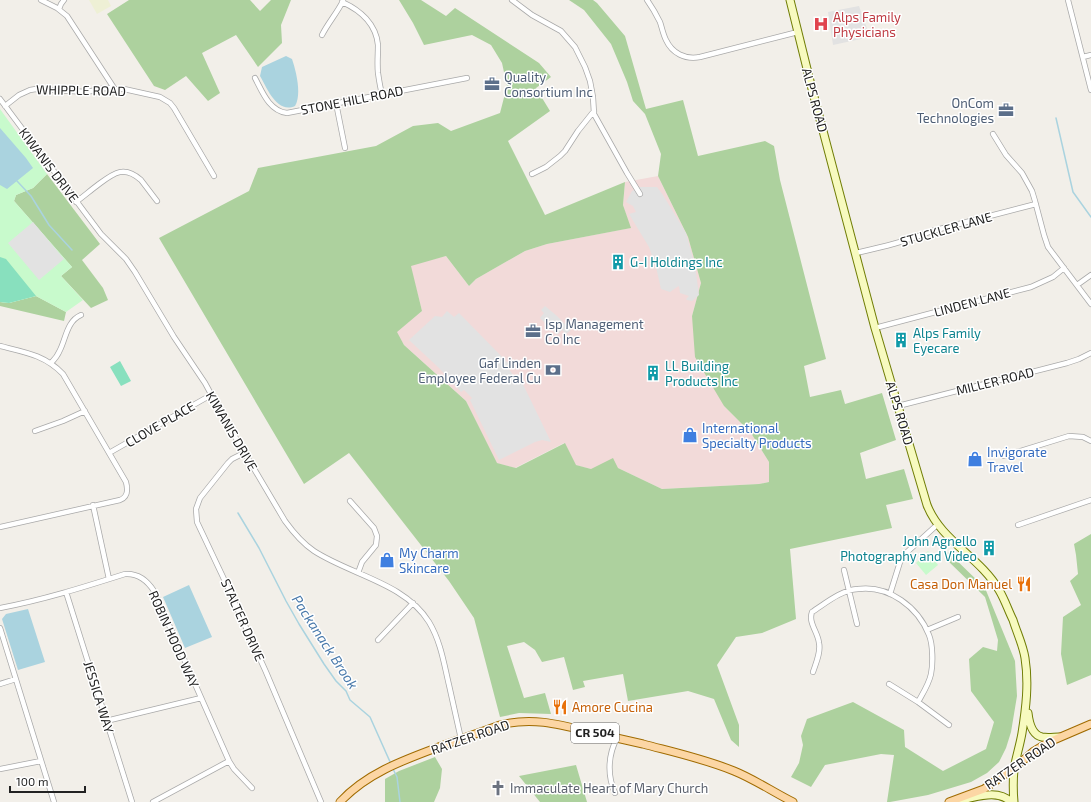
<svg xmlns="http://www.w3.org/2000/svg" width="1091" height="802" font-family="'Exo 2',sans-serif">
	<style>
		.commercial { fill: #f2dad9 }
		.farmland { fill: #eef0d5 }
		.forest { fill: #add19e }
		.park { fill: #c8facc }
		.pitch { fill: #88e0be }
		.parking { fill: #e2e2e2 }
		.water { fill: #aad3df }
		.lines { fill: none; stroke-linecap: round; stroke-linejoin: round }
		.stream { stroke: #aad3df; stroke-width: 1.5 }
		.street-casing { stroke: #a9a9a9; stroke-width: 6 }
		.secondary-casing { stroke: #707d05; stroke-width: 9 }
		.primary-casing { stroke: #a06b00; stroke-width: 9 }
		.street { stroke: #fff; stroke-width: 4.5 }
		.secondary { stroke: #f7fabf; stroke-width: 7 }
		.primary { stroke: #fcd6a4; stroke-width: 7 }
		.labels { text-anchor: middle; stroke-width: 3; stroke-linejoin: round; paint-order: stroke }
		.shield { fill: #fff; stroke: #646464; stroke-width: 1 }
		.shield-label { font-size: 12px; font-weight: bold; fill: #222 }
		.health-label { font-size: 13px; fill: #be3a42; stroke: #fff; text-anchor: start }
		.service-label { font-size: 13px; fill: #4e5e75; stroke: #fff; text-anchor: start }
		.street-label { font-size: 13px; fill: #222; stroke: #fff }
		.culture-label { font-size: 13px; fill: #0d838f; stroke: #fff; text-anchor: start }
		.shop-label { font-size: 13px; fill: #366cbe; stroke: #fff; text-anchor: start }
		.food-label { font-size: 13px; fill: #c56008; stroke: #fff; text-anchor: end }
		.worship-label { font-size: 13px; fill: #5b616d; stroke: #fff; text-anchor: start }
		.water-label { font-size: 14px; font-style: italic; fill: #4a7aab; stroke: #fff }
	</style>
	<rect width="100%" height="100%" fill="#f2efe9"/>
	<path class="commercial" d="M658,176L688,237L701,283L692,316L724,406L751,433L769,462V482L759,484L662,489L618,468L591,469L575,465L564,443L515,468L496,463L466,401L404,345L396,332L422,311L410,265L446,256L469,286L476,279L525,251L547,244L630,228L623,205L625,182Z"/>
	<path class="farmland" d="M89,0H108L111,6L97,14Z"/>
	<path class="forest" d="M129,0H250L260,11L271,0H291L281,25L282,43L258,67L236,35L202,53L220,93L208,101L186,76L165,90L154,86L107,14Z
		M399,0H421L446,16L455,8L539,63L551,77L536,88L550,111L508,141L545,215L625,182L623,205L631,228L547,244L525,251L476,279L469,286L446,256L411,266L422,311L397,332L404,345L466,401L497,463L516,468L565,443L576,465L591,469L613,458L618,468L662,489L759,484L769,482V462L751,433L724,406L695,357L692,316L701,283L688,237L658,176L661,154L645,114L633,101L627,82L611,44L584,10L569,0H593L597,3L625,36L646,109L683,100L698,156L765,141L774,146L780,180L826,359L804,366L810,397L841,390L845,404L882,393L896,440L860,453L866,479L904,469L913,499L886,505L892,528L790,549L796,619L762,633L736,637L717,665L739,725V747L731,740L714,699L688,691L628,701L623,674L583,681L585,687L573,690L564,657L542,662L535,650L524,642L507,646L524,698L545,693L551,714L519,713L500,717L474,618L449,581L349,453L304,484L159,238L249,191L258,168L376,146L413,126L438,123L451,131L500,113L507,86L502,63L491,45L472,35L424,45L413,23Z
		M47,174L100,244L82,260L103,288L108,300L91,308L61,276L72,267L14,201L16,195L33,188Z
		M36,296L66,312L64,321L0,306V302L9,303Z
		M1091,534V675L1067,685L1061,654L1063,617L1081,605L1070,581L1078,574L1076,555L1074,544Z
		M948,552L985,588L1015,661L1017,696L1011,732L1006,748L999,762L987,773L971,782L928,795L890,802H887L894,755L881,754L825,765L811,787L791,777L799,763L803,745L801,736L807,719L853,702L904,730L905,747L943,771L986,749L994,722L971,691L969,659L983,647L997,651L998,640L985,597L945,558Z
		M435,757L442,769L440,788L434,802H385V779L399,771Z
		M576,765L587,802H540L519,776Z"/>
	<path class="park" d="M0,109L47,174L33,188L16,195L14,201L72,267L61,276L83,300L66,312L36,296L9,303L0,302Z
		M928,551L938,565L926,575L916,563Z"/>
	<path class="pitch" d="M0,257L6,259L36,296L9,303L0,302Z
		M120,361L131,381L121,386L110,367Z"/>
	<path class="parking" d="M859,6L870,37L833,45L828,12Z
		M640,187H657L663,195L686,233L695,266L697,280L699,295L692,301L687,300L686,299L689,296L680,293L679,286L677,287L670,292L661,289L656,267L649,247L629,214L636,212L633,206L626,202L632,191Z
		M33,222L64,259L39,280L8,243Z
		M545,306L557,316L571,330L566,334L562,330L557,335L540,318L544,313L541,310Z
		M447,311L454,317L459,313L509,364L507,367L514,376L518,374L551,442L542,440L535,442L499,460L470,400L472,398L464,390L461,392L439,368L409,340L435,316L442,317Z"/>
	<path class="water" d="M286,56L292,59C296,71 302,94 295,106C277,114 267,88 260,76L262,67Z
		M0,128L26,158L33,168L7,189L0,185Z
		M189,585L212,637L185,648L163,597Z
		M28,609L45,662L18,670L2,619L6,614Z"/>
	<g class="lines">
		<path class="stream" d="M1056,118L1073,192L1091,217
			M17,181L31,196L49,225L72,250
			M238,513L259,548L286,601L299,624L324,664L336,681L346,691L350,700L370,717L391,764
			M393,769L397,777L400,802"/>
		<g class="street-casing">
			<path id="street" d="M41,0L57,8L67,16L114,88
				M512,0L532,15L561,31L575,47L585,67L590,81L593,97L594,114L627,173L640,194
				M647,0C652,7 656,14 660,22C662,28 663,34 666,40C672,53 685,60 700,57L798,32
				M1068,0L1091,90
				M342,2C360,10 376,24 378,45C378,55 377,64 378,73C379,80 380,87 382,94
				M59,9L61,4L64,0
				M322,35C328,23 337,13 343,1
				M1083,57L1091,55
				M255,78C262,91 269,111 287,113L467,78
				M0,99L101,234L126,259L135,272L174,337L205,383L224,418L285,521C293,532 302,543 314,551C351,575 405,583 429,622C441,642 444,664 449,685C453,703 457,721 461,739
				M336,103L345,148
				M5,106L19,95L30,90L36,89L87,92L105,88L124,89L160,97L170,103L174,108L214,176
				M993,134L1006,155L1022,173L1032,191L1035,201L1044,235L1048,247L1091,304
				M532,174L546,167L560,156L565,151L578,131L594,111
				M76,202C84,196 91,190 99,184C114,173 124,165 141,180L157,201
				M856,253C882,247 908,241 932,231L1036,204
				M1077,285L1091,275
				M875,328L1031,287L1053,277L1064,268
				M0,346C24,352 45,355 63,374L126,482C128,490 128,497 120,500L0,527
				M51,363C55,359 58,355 60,350C66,338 67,321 81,315
				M898,406L1067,363L1079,359L1091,353
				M35,431L63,421L85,411
				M109,453L211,395
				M244,453L232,459L228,463L200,498L196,509L197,522L223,577L266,672L321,802
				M1004,456L1069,436L1083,437L1091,441
				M350,501L374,528L377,536L376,545L362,562L358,573
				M93,505L109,579
				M1018,525L1091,500
				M844,570L857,624
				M66,592L132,802
				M890,594L900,562L906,553L938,524
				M0,608C43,600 84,587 125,574C138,573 147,580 154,591L229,761L234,769L252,788
				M0,628L54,802
				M927,630L958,617
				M378,640L413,603
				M813,672C816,663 821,652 819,643C818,632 808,623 812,612C826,603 841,590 858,589C889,585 918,607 929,635C933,645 933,664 931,674C929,684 923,693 918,702
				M0,684L16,679
				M889,684L918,702L949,725
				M106,721L201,698
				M0,769L41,761
				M615,793C607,775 608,755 617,738
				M153,802L229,761"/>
		</g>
		<g class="secondary-casing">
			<path id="secondary" d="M790,0L812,89L875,328L927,505C941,541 980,557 999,590C1005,600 1008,610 1013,620C1017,633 1023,645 1025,658C1029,683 1026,708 1022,733C1020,745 1016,757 1014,769C1013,780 1013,791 1014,802
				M1028,713C1029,722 1032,735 1042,737C1048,738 1054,737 1059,737
				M961,800C977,797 998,789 1011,802"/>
		</g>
		<g class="primary-casing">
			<path id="primary" d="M340,802C366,774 401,761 436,748C457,740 479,733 500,725C532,717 558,724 590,732C608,736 625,740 643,744C673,752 705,759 734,771C754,779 773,792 793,802
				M949,802L984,789L1014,768L1034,751L1049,742L1091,724"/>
		</g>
		<use href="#street" class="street"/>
		<use href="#secondary" class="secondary"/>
		<use href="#primary" class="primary"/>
	</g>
	<defs>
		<g id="hospital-bare" transform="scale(1.2)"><path d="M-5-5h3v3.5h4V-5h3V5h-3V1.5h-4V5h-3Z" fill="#e0444e" stroke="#fff" stroke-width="2.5" paint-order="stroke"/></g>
		<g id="office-bare" transform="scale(1.2)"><path d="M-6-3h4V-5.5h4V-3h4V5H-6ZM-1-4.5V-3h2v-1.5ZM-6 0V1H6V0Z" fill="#5c6f8a" stroke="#fff" stroke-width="2.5" paint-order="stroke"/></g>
		<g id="building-bare" transform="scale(1.2)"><path d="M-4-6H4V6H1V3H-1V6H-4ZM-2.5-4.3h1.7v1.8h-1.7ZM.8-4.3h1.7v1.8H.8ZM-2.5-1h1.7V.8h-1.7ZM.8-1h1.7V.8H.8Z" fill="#0f9aa8" stroke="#fff" stroke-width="2.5" paint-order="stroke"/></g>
		<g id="bank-bare" transform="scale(1.2)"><path d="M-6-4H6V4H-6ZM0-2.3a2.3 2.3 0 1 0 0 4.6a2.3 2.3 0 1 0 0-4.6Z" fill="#5c6f8a" stroke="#fff" stroke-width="2.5" paint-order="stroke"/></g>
		<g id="shop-bare" transform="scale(1.2)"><path d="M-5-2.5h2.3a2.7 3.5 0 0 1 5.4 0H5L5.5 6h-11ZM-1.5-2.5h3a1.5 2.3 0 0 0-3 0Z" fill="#3f7fe0" stroke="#fff" stroke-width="2.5" paint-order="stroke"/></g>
		<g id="restaurant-bare" transform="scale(1.2)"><path d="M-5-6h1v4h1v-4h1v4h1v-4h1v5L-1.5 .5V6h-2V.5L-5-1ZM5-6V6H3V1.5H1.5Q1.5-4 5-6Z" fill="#e8710a" stroke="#fff" stroke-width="2.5" paint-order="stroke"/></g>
		<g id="church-bare" transform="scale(1.2)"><path d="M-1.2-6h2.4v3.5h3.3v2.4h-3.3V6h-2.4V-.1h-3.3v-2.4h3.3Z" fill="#6b7280" stroke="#fff" stroke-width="2.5" paint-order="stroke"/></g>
	</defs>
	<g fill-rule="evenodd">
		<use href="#hospital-bare" x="821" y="24"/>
		<use href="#office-bare" x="492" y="84"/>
		<use href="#office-bare" x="1006" y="110"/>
		<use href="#building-bare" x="618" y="262"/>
		<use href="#office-bare" x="533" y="331"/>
		<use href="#building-bare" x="901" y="340"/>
		<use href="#bank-bare" x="553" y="370"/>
		<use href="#building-bare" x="653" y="373"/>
		<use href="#shop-bare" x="690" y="435"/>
		<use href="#shop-bare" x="975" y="459"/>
		<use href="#building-bare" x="989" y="548"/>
		<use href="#shop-bare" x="387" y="560"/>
		<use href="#restaurant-bare" x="1024" y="584"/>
		<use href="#restaurant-bare" x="560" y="707"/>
		<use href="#church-bare" x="498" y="788"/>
	</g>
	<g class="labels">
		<rect class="shield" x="571" y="723" width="48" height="20" rx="3"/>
		<g class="shield-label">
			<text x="595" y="737">CR 504</text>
		</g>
		<g class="health-label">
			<text x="833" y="22">Alps Family<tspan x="833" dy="15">Physicians</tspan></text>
		</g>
		<g class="service-label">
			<text x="504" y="82">Quality<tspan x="504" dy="15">Consortium Inc</tspan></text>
			<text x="994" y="108" text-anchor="end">OnCom<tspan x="994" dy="15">Technologies</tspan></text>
			<text x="545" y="329">Isp Management<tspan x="545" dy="15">Co Inc</tspan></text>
			<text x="541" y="368" text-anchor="end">Gaf Linden<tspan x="541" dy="15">Employee Federal Cu</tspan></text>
		</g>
		<g class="street-label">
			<text transform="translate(81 90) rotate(1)" y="5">WHIPPLE ROAD</text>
			<text transform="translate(352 100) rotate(-11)" y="5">STONE HILL ROAD</text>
			<text transform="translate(815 100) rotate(75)" y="5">ALPS ROAD</text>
			<text transform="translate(49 165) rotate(53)" y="5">KIWANIS DRIVE</text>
			<text transform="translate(946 229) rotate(-16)" y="5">STUCKLER LANE</text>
			<text transform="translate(972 302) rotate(-15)" y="5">LINDEN LANE</text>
			<text transform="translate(995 381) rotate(-14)" y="5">MILLER ROAD</text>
			<text transform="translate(900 413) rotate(73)" y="5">ALPS ROAD</text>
			<text transform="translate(160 424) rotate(-30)" y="5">CLOVE PLACE</text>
			<text transform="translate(232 431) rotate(60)" y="5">KIWANIS DRIVE</text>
			<text transform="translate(243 620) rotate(66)" y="5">STALTER DRIVE</text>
			<text transform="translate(174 639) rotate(66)" y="5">ROBIN HOOD WAY</text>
			<text transform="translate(99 697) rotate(73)" y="5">JESSICA WAY</text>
			<text transform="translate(470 737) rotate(-19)" y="5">RATZER ROAD</text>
			<text transform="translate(1020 763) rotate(-34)" y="5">RATZER ROAD</text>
		</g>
		<g class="culture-label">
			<text x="630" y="267">G-I Holdings Inc</text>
			<text x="913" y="338">Alps Family<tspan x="913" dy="15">Eyecare</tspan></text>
			<text x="665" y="371">LL Building<tspan x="665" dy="15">Products Inc</tspan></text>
			<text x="977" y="546" text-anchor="end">John Agnello<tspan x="977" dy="15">Photography and Video</tspan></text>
		</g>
		<g class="shop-label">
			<text x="702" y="433">International<tspan x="702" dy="15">Specialty Products</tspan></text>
			<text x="987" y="457">Invigorate<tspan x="987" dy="15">Travel</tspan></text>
			<text x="399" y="558">My Charm<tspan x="399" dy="15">Skincare</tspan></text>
		</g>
		<g class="food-label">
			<text x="1012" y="589">Casa Don Manuel</text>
			<text x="572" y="712" text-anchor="start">Amore Cucina</text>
		</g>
		<g class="worship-label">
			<text x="510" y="793">Immaculate Heart of Mary Church</text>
		</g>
		<g class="water-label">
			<text transform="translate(325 642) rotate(57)" y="5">Packanack Brook</text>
		</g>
	</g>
	<path d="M10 786v6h75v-6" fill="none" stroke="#222222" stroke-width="2"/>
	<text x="16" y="786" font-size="12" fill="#222222" stroke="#ffffff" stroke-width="3" paint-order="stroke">100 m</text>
</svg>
